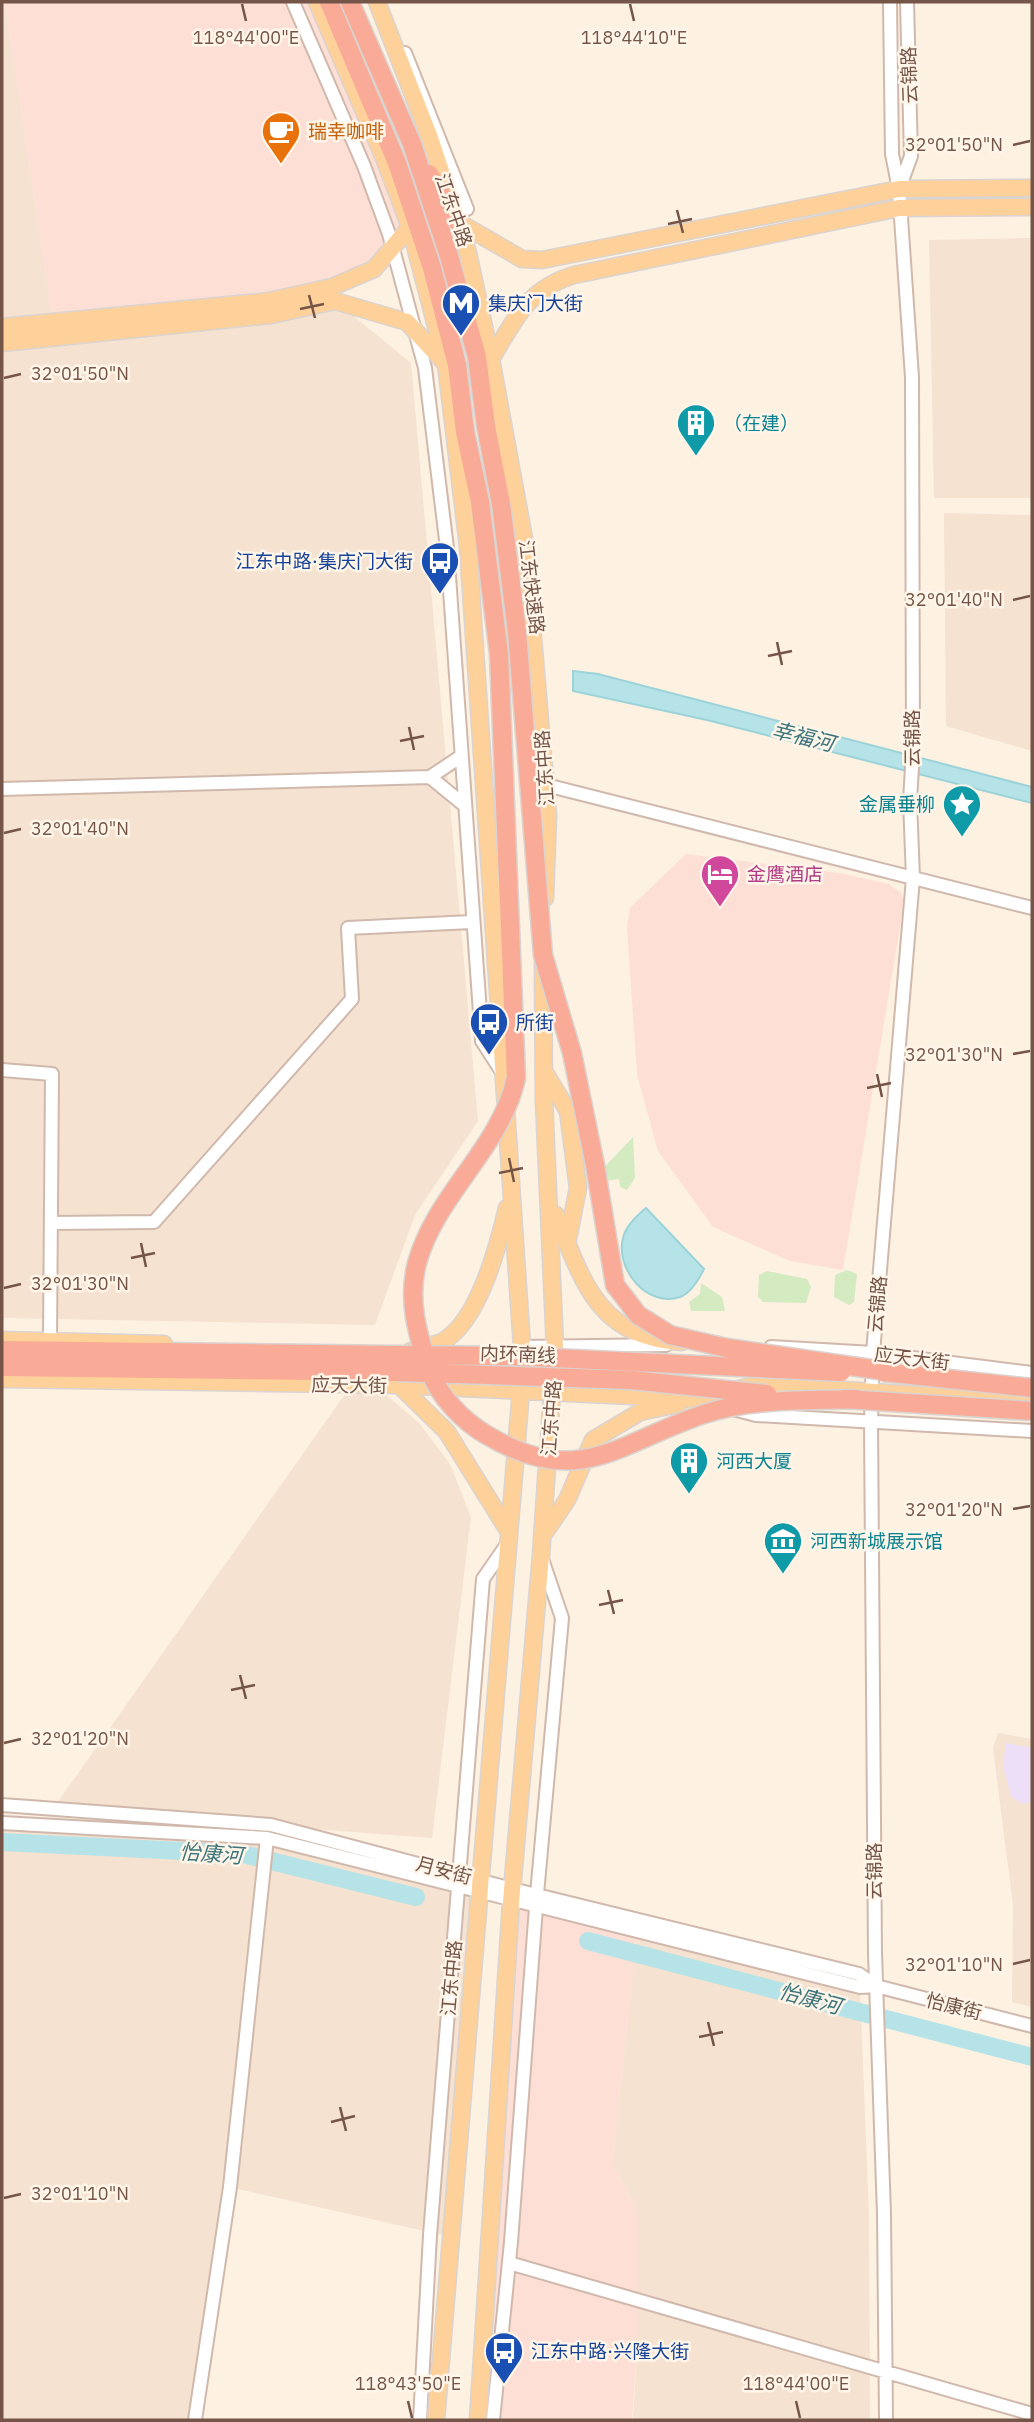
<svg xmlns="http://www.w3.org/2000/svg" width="1034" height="2422" font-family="'IBM Plex Sans','Noto Sans SC',sans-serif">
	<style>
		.residential { fill: #f5e2d0 }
		.commercial { fill: #fddfd6 }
		.education { fill: #eedff9 }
		.green { fill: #d4eac1 }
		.water { fill: #b6e3e7; stroke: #9cd3d9; stroke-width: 2 }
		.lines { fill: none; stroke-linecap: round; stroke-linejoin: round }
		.river { stroke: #b6e3e7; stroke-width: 18 }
		.minor-casing { stroke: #d0b9ac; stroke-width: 16 }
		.major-casing { stroke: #dbd3cf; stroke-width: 19 }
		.highway-casing { stroke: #dbd3cf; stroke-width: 21 }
		.minor { stroke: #fff; stroke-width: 12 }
		.major { stroke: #fdd199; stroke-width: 16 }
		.highway { stroke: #f9ab97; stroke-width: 18 }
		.highway-bridge-casing { stroke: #dbd3cf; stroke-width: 21; stroke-linecap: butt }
		.highway-bridge { stroke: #f9ab97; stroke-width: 18 }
		.ticks { fill: none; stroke: #755548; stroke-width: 2.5 }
		.labels { text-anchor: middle; stroke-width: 5; stroke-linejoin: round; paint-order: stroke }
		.street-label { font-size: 19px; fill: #755548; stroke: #fff5e9 }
		.food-label { font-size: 19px; fill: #c56008; stroke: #fff5e9; text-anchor: start }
		.transit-label { font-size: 19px; fill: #164399; stroke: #fff5e9; text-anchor: start }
		.culture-label { font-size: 19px; fill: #0d838f; stroke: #fff5e9; text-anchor: start }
		.hotel-label { font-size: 19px; fill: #b23c85; stroke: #fff5e9; text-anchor: start }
		.water-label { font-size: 21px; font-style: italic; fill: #3c757b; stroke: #fff5e9 }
		.ticks-label { font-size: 18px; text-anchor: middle; fill: #755548; stroke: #fff5e9; stroke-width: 5; stroke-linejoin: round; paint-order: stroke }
	</style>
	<rect width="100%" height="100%" fill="#fdf1e2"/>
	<path class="residential" d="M2,2H5L53,322L2,327Z
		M1032,238V498H934L929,240Z
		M335,301L411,363L478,1121L415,1215L375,1325L2,1318V343Z
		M944,513L1032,515V751L946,726Z
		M345,1394H385L419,1423L450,1464L471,1517L432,1838L53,1809Z
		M998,1733L1032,1739V2007L1012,2002L1013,1905L993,1748Z
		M2,1823L267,1838L480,1893L451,2237L230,2187L195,2420H2Z
		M637,1932L860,1987L869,2217L870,2420H633L637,2353V2210L612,2164Z"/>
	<path class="commercial" d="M5,2H317L410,227L374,269L332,287L53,322Z
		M686,854L839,873L889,884L901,893L904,903L843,1270L790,1261L713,1227L658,1151L637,1075L627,927L630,908Z
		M511,1902L637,1932L612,2164L637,2210V2353L632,2420H478Z"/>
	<path class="education" d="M1006,1743L1032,1748L1031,1802L1023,1804L1011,1797L1003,1766Z"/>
	<path class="green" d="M633,1137L635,1178L627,1190L620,1187L619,1179L598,1182L595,1177Z
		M847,1270L857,1274L854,1302L849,1305L834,1297L835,1275Z
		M767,1271L807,1279L811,1287L806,1303L763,1302L758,1297L759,1275Z
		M701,1283L722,1297L725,1311H691L689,1302L700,1294Z"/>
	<path class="water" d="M573,671L598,674L1032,787V803L707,720L573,691Z
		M646,1208L704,1269C699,1279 691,1293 680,1297C647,1308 615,1269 623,1238C626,1225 637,1216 646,1208Z"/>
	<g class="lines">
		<path class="river" d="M2,1842L243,1854L416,1897
			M588,1941L1032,2057"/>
		<g class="minor-casing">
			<path id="minor" d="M293,2L364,166L389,234L425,368L447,548L482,1041L502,1072
				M405,53L467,209
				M899,189L911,156L907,2
				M430,777L463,804
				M546,785L1032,908
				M2,789L430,777L460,757
				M2,1070L52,1074L50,1340
				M52,1223L154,1222L352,999L348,928L471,922
				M771,1347L873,1353L1032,1373
				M517,1350L522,1347L666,1345
				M733,1409L756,1415L1032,1431
				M2,1805L271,1825L512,1889L859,1974L876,1986
				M2,1823L267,1838L860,1987L876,1986L1032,2026
				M509,2263L1032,2414
				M195,2420L230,2187L267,1838
				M420,2420L430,2235L483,1579L508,1543
				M493,2420L511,2242L537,1894L562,1618L542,1559
				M886,2420L884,2214L875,1953L871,1423L873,1353L913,878L910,801L913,750L912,377L899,189L892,154L890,2"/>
		</g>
		<g class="major-casing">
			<path id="major" d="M317,2L384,158L410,227L446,364L468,546L522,1347L521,1390L436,2420
				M377,2L430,138L468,253L491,359L525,544L548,815L545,898
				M458,222L522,259L542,260L899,189L1032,188
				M2,327L269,301L332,287L374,269L410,227
				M2,343L271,315L335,301L407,322L444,362
				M491,359C515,320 527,289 574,275L899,208L1032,207
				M545,1073L568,1111L578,1188L567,1244
				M556,1215C583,1283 599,1338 682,1342
				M2,1340L164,1344
				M411,1351C420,1348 433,1346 442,1342C479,1321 498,1247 507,1208
				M2,1379L399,1385L696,1399L760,1384L945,1397
				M399,1385L447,1432L509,1532
				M934,1388L1032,1397
				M543,1535L567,1500L593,1440L640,1412L678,1404
				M478,2420L511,1902L541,1555L555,1348L544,1101L543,963"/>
		</g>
		<g class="highway-casing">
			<path id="highway" d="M329,2L397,163L432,268L457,365L465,432L480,502L499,654L516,1078
				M350,2L412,144L449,256L477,357L486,426L501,504
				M429,174L458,222
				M2,1350L396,1355
				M2,1367L397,1372"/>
		</g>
		<use href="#minor" class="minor"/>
		<use href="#major" class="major"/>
		<use href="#highway" class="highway"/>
		<g class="highway-bridge-casing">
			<path id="highway-bridge" d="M501,504L517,632L543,955L572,1053L595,1165L615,1285L638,1315L670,1335L727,1348L892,1372
				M516,1078C501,1148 436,1194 417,1263C407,1301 418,1336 430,1372C440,1397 462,1420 485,1434C579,1491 617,1443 704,1414C751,1398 806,1401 856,1399
				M396,1355L512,1356L841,1372
				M397,1372L631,1380L767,1394
				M883,1372L1032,1388
				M844,1399L1032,1411"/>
		</g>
		<use href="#highway-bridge" class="highway-bridge"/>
	</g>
	<path class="ticks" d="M242,4L246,21M630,4L634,21M1013,145L1030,141M677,210L683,233M668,224L692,219M309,295L315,318M300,309L324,304M4,378L21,374M1013,600L1030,596M777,642L782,665M768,656L792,651M409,727L414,750M400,741L424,736M4,833L21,829M1013,1054L1030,1051M877,1074L882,1097M867,1088L891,1083M509,1158L514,1182M499,1173L523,1168M141,1243L146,1267M131,1258L155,1253M4,1288L21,1284M1013,1509L1030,1506M608,1590L614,1614M599,1605L623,1600M240,1675L246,1699M231,1690L255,1685M4,1743L21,1739M1013,1964L1030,1960M708,2022L714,2046M699,2037L723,2032M340,2107L346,2131M331,2122L355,2116M4,2198L21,2194M408,2401L412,2418M796,2401L800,2418"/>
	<defs>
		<g id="cafe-pin" transform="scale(2.0125)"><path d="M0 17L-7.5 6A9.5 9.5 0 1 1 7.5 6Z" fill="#e8710a" stroke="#fff5e9"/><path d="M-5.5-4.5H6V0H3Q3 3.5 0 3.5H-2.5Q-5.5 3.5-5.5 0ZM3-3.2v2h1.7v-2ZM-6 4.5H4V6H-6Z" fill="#fff"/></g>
		<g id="metro-pin" transform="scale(2.0125)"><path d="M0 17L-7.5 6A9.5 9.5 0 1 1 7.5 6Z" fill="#1a4fb4" stroke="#fff5e9"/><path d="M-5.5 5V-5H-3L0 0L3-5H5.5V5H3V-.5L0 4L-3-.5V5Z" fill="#fff"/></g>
		<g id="building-pin" transform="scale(2.0125)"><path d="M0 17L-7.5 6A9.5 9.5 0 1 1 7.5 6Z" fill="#0f9aa8" stroke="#fff5e9"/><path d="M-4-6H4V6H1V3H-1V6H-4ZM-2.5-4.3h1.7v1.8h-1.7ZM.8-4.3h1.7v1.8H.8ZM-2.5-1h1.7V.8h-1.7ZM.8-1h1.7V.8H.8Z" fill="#fff"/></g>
		<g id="bus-pin" transform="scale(2.0125)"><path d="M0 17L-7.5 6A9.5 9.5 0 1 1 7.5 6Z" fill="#1a4fb4" stroke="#fff5e9"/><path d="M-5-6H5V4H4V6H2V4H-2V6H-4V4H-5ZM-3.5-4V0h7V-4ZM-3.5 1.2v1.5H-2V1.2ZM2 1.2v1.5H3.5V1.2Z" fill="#fff"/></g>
		<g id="sight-pin" transform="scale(2.0125)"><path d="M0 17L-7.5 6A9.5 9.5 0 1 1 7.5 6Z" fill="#0f9aa8" stroke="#fff5e9"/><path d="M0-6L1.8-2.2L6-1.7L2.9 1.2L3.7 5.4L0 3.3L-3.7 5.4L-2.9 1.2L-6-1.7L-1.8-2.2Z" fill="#fff"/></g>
		<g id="hotel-pin" transform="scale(2.0125)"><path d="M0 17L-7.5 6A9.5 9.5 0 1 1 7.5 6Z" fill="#d1479c" stroke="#fff5e9"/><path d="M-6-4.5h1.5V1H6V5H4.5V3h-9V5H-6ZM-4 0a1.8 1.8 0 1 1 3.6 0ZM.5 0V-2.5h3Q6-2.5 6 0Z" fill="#fff"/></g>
		<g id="museum-pin" transform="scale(2.0125)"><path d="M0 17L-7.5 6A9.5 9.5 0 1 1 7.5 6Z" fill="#0f9aa8" stroke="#fff5e9"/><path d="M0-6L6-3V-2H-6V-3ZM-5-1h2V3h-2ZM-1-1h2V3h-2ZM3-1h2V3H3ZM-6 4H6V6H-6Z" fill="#fff"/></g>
	</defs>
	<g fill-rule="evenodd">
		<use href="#cafe-pin" x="281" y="131"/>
		<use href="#metro-pin" x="461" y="303"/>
		<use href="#building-pin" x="696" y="423"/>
		<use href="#bus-pin" x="440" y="561"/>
		<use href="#sight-pin" x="962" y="804"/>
		<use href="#hotel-pin" x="720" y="874"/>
		<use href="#bus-pin" x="489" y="1022"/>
		<use href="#building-pin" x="689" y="1461"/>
		<use href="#museum-pin" x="783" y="1541"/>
		<use href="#bus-pin" x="504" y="2351"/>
	</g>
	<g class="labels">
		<g class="street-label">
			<text transform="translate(909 75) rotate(-92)" y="7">云锦路</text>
			<text transform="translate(454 210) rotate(71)" y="7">江东中路</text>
			<text transform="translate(532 587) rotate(83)" y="7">江东快速路</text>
			<text transform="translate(912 738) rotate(-90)" y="7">云锦路</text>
			<text transform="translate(544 768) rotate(-94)" y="7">江东中路</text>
			<text transform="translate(877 1304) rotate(-85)" y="7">云锦路</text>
			<text transform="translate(518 1354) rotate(2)" y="7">内环南线</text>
			<text transform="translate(912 1358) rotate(7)" y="7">应天大街</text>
			<text transform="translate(349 1385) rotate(1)" y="7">应天大街</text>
			<text transform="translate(551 1418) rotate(-86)" y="7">江东中路</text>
			<text transform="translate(444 1870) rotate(15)" y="7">月安街</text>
			<text transform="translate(874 1871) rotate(-90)" y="7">云锦路</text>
			<text transform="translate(451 1978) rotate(-85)" y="7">江东中路</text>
			<text transform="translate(954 2006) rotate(14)" y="7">怡康街</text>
		</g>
		<g class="food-label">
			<text x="308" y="138">瑞幸咖啡</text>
		</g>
		<g class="transit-label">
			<text x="488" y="310">集庆门大街</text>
			<text x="413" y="568" text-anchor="end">江东中路·集庆门大街</text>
			<text x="516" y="1029">所街</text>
			<text x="531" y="2358">江东中路·兴隆大街</text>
		</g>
		<g class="culture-label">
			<text x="723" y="430">（在建）</text>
			<text x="935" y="811" text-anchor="end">金属垂柳</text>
			<text x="716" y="1468">河西大厦</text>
			<text x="810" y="1548">河西新城展示馆</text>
		</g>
		<g class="hotel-label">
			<text x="747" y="881">金鹰酒店</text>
		</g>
		<g class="water-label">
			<text transform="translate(803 737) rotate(14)" y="7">幸福河</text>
			<text transform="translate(211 1854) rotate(4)" y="7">怡康河</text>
			<text transform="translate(810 1999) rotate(15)" y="7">怡康河</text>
		</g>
	</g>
	<g class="ticks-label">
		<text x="246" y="44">118°44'00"E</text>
		<text x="634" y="44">118°44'10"E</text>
		<text x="954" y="151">32°01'50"N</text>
		<text x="80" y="380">32°01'50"N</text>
		<text x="954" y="606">32°01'40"N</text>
		<text x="80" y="835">32°01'40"N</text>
		<text x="954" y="1061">32°01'30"N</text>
		<text x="80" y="1290">32°01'30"N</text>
		<text x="954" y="1516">32°01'20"N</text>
		<text x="80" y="1745">32°01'20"N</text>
		<text x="954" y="1971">32°01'10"N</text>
		<text x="80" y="2200">32°01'10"N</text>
		<text x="408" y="2390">118°43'50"E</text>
		<text x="796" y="2390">118°44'00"E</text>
	</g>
	<rect width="1034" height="2422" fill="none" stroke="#755548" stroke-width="7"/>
</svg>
